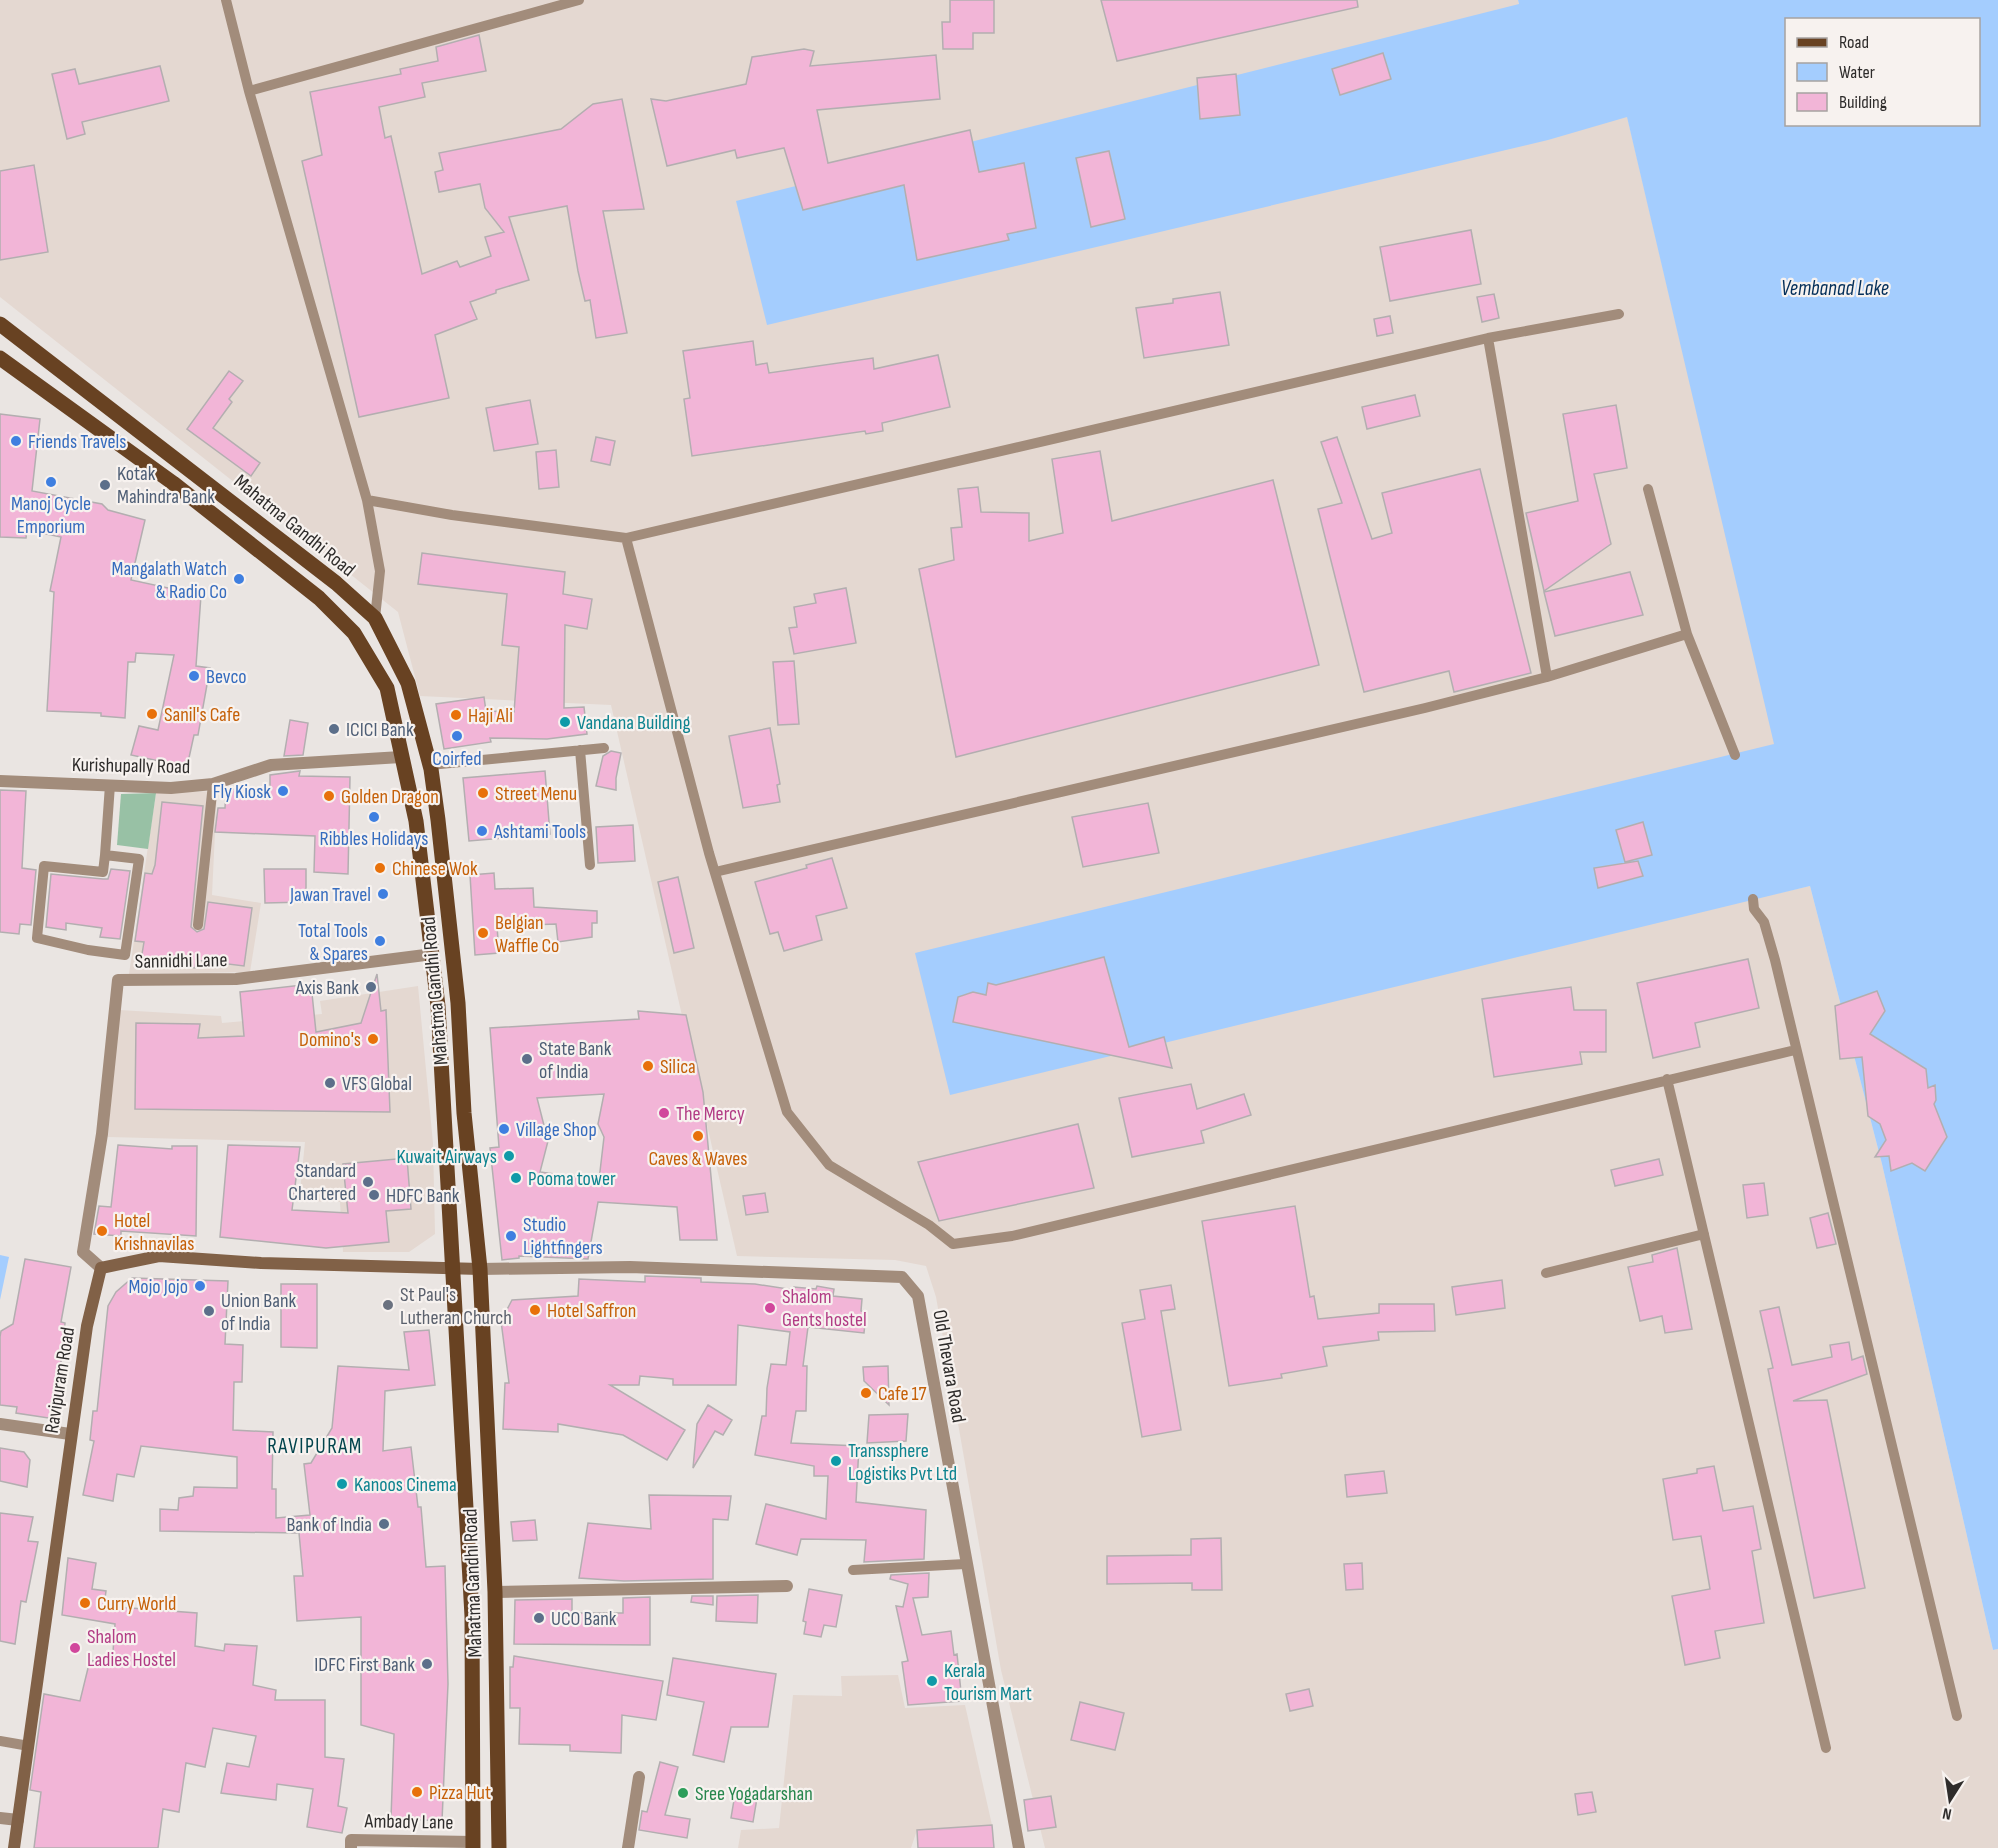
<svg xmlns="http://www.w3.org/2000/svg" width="1998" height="1848" font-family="'Sofia Sans Condensed',sans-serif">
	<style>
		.built { fill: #e4d8d1 }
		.green { fill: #98c1a5 }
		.water { fill: #a4cdfe; fill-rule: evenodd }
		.building { fill: #f2b5d7; stroke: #b3aeb0; stroke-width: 1.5; fill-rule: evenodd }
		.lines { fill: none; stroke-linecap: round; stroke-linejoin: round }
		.service { stroke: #a28c7b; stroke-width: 10 }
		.minor { stroke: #a28c7b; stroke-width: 12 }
		.tertiary { stroke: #a28c7b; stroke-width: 12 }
		.secondary { stroke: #816147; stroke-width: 12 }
		.primary { stroke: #684222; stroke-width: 15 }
		.shop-dot { fill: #3f7fe0; stroke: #f7f2ef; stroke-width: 2 }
		.service-dot { fill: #5c6f8a; stroke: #f7f2ef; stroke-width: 2 }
		.food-dot { fill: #e8710a; stroke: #f7f2ef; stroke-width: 2 }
		.culture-dot { fill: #0f9aa8; stroke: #f7f2ef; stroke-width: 2 }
		.hotel-dot { fill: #d1479c; stroke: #f7f2ef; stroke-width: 2 }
		.worship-dot { fill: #6b7280; stroke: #f7f2ef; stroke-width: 2 }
		.leisure-dot { fill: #2e9e5b; stroke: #f7f2ef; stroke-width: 2 }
		.labels { text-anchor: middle; stroke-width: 4.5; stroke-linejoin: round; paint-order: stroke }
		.shop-label { font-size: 20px; fill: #366cbe; stroke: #f7f2ef; text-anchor: start }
		.service-label { font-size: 20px; fill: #4e5e75; stroke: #f7f2ef; text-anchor: start }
		.street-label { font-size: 20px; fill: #2e2c2b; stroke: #f7f2ef }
		.food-label { font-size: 20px; fill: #c56008; stroke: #f7f2ef; text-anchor: start }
		.culture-label { font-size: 20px; fill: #0d838f; stroke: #f7f2ef; text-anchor: start }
		.hotel-label { font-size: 20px; fill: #b23c85; stroke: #f7f2ef; text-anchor: start }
		.worship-label { font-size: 20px; fill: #5b616d; stroke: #f7f2ef; text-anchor: start }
		.leisure-label { font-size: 20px; fill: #27864d; stroke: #f7f2ef; text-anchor: start }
		.water-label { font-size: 21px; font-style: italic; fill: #042f5a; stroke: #f7f2ef }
		.neighbourhood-label { font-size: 21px; letter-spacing: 1.5px; fill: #02434c; stroke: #f7f2ef }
	</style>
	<rect width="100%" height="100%" fill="#eae5e2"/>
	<path class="built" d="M0,0H1518L1548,139L1627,116L1775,744L1766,896L1810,886L1882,1164L1993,1650L1998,1649V1848H1045L1001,1670L936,1297L926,1266L895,1260L737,1256L611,705L420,696L398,612L0,297Z
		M217,791L212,895L261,903L250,972L129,974L156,793Z
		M418,986L433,1143L435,1234L409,1252H343L340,1202L299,1201L305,1142L108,1137L119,1010L221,1016L222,1023L322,1014L320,1001Z
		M898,1675L905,1708L965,1705L992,1825L917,1830L911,1848H738L741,1830L779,1828L793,1695L842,1696L841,1676Z"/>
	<path class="green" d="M156,793L148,849L117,845L121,794Z"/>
	<path class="water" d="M1518,0H1998V1649L1993,1650L1882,1164L1810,886L950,1095L915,953L1774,744L1627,117L1548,140L767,325L736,201L1519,4ZM1786,20H1978V124H1786Z
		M0,1255L9,1257L0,1300Z"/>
	<path class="building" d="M950,0H994V33H973V49H943L942,22H950Z
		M1101,0H1357L1358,7L1117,61Z
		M479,35L486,71L422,83L425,97L379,107L385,138L391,136L422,274L457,261L460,267L491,256L485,237L504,232L485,208L480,184L439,192L435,172L443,170L439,153L561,129L593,104L622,99L644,209L603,211L627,333L596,338L590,300L585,301L578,271L567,206L509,217L529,280L496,290V293L470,302L477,319L435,335L449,398L359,417L302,161L322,155L310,92L401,74L400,69L438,61L436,47Z
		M804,49L814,51L810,66L936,55L940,99L817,110L828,163L970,130L979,172L1024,163L1036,228L1007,234L1009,240L917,260L904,185L803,210L784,148L737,158L735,150L667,166L651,99L666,101L746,84L752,57Z
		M1383,53L1391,79L1340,95L1332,69Z
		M160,66L169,101L82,122L85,134L67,139L52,74L75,69L79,84Z
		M1236,74L1240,115L1200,119L1197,78Z
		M1109,151L1125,219L1091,227L1076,158Z
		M34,165L48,252L0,260V171Z
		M1471,230L1481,284L1390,301L1380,247Z
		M1220,292L1229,345L1144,358L1136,308L1173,303V299Z
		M1494,294L1499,318L1482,322L1477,297Z
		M1390,316L1393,333L1377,336L1374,319Z
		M753,341L756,365L767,363L769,373L873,358L874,369L938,355L950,407L882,423L883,431L866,434L865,431L692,456L684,399L690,398L683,351Z
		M229,371L243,381L229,399L232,402L213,428L260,463L251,476L187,429Z
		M1415,395L1420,416L1367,429L1362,407Z
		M530,400L538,444L494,451L486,408Z
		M1616,405L1627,468L1594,474L1611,544L1544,591L1526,513L1578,501L1563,414Z
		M0,414L40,419L32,491L102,504L108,510L145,520L131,580L201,595L196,666L210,668L198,735H194L187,767L131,755L139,726L158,730L174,655L136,653L135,662H128L125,718L101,716V713L47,711L54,592L50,591L61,537L27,530L26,538L0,537Z
		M596,437L615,441L610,465L591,461Z
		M1337,437L1372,539L1392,533L1382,493L1480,469L1531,673L1454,692L1449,671L1364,692L1318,509L1342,503L1321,442Z
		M556,450L559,487L539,489L536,452Z
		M1100,451L1112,521L1273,480L1319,665L956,757L919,569L954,560L951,528L962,527L958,489L978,487L981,512L1029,513V541L1063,533L1052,459Z
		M422,553L565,572L563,594L592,599L587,629L565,625L564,708L584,707L587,734L547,739L490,738L491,742L444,749L436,704L484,697L486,711L514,712L519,647L502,645L507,594L418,584Z
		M1630,572L1643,615L1555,636L1544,592Z
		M846,588L856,643L794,654L789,628L797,627L794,607L816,603L814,594Z
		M794,661L799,724L778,725L773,662Z
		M290,720L308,723L303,755L284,756Z
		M770,728L780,784L777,785L780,802L743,808L729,736Z
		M611,751L621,753L616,778V790L596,786L603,756Z
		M300,771L299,776L350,777L348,874L314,872L315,836L215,832L218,808H225L226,789H270V775Z
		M545,771L550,834L469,841L463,778Z
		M0,790L26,791L22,868L36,870L31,925L20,924L19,934L0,932Z
		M162,802L203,806L191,927L197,932L204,929L208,902L252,908L244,966L196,960L195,968L141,960L144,942L135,941L145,873L152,874L155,865Z
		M1148,803L1159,853L1083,867L1072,817Z
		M1643,822L1652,855L1625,862L1616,830Z
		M633,825L635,861L598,863L596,827Z
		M832,858L847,908L816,916L822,940L784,951L778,932L770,934L755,882L807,868L806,865Z
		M1638,861L1643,876L1598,888L1594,868Z
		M111,869L130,871L120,939L100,937L102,928L66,923V930L46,927L51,874L103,879H108Z
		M264,869H306V902L265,903Z
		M494,873L495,889L533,888L534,907L597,911V923H592V937L558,942L556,924L497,926L499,953L475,955L470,875Z
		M678,877L694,948L674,953L658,882Z
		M1104,957L1129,1047L1164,1037L1172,1068L953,1022L958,997L973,992L986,995L988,983L996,985Z
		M1748,959L1759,1008L1695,1023L1700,1047L1653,1058L1637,983Z
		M377,974L381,1011L386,1010L390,1112L135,1109L136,1023L200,1024L198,1038L244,1036L240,992L311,984L316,1032L361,1023Z
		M1571,987L1574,1010H1606V1052H1580L1582,1064L1494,1077L1482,999Z
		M1877,991L1885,1011L1870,1034L1926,1069L1928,1088L1935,1085L1936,1100L1934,1104L1947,1137L1925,1171L1912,1163L1891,1171L1889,1156L1875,1157L1886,1140L1880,1124L1868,1116L1862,1057L1840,1059L1835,1006Z
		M638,1011L686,1015L703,1092L717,1240H680L677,1207L598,1202L588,1259L519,1256V1258L502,1260L490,1148L499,1147L490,1028L639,1019ZM604,1094L598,1124L604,1137L599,1180L540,1172L548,1141L537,1098Z
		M1191,1084L1197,1109L1244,1094L1251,1115L1201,1131L1204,1143L1132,1157L1119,1098Z
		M1078,1124L1094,1188L939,1221L918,1162Z
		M118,1145L172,1149V1146H197L196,1236L121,1231V1236L94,1234L99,1206L111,1207Z
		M228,1145L300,1147L292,1210L348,1213L343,1164L407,1158L411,1209L386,1211L389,1242L326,1248L220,1237Z
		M1659,1159L1663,1175L1615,1186L1611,1170Z
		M1764,1183L1768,1215L1747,1218L1743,1185Z
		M765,1193L768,1212L746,1215L743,1196Z
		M1295,1206L1310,1297L1314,1296L1318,1319L1379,1313V1304H1434L1435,1331L1378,1332L1379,1340L1323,1347L1327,1366L1281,1374L1282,1378L1229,1386L1202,1221Z
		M1828,1213L1836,1244L1817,1248L1810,1218Z
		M1677,1248L1692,1329L1665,1333L1662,1316L1640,1321L1628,1267L1653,1262L1652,1255Z
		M25,1259L71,1267L61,1322L65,1323L55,1419L16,1413L17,1407L0,1405V1337L1,1331L13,1324Z
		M645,1276L701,1278V1282L755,1284L794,1290V1287L816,1289L817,1286L834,1289L833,1296L862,1299L861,1311L866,1312L864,1333L808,1327L803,1366H807L806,1411H796L791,1443L859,1446L856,1502L926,1510L924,1559L864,1562L866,1540L801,1539L797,1555L756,1544L766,1504L826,1519L828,1476H814V1466L755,1455L762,1416H766L767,1388L771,1364L786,1365L790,1332L738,1325L736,1385H673V1379L640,1376L639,1385H610L685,1430L667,1460L623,1435L558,1424V1432L503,1429L505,1383H509L501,1321L512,1300L578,1296L579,1279L645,1282Z
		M132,1278L228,1281L225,1344L243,1345L242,1382H234L233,1430L273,1432L272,1489H276V1518L310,1515L304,1464L311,1463L332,1428L338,1366L409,1370L404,1332L429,1330L435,1385L385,1391L383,1451L411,1447L418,1507H421L426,1567L445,1566L448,1684L442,1821L391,1818L394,1734L361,1725V1617L297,1621L294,1576H303L299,1533L160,1531V1509L178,1510L179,1498L193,1496L194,1487L237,1488V1457L141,1446L134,1477L117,1474L113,1501L83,1495L94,1441L90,1440L93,1411H97L108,1306L116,1292Z
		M1502,1280L1505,1308L1456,1315L1452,1287Z
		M281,1284H317V1348L281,1347Z
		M1171,1285L1175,1309L1161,1311L1181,1430L1142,1437L1122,1323L1145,1319L1140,1290Z
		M1779,1307L1792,1365L1832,1357L1830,1345L1849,1342L1852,1360L1863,1356L1867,1374L1793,1401L1827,1400L1865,1588L1814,1598L1768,1369L1773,1368L1760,1311Z
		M888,1366L889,1405L864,1381L863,1367Z
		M708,1405L732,1420L723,1435L715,1431L693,1468L697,1424Z
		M908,1414L906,1441L867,1443L869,1415Z
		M0,1448L24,1452L30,1460L27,1487L0,1481Z
		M1714,1466L1723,1511L1753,1506L1761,1549L1752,1551L1764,1623L1715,1631L1720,1658L1685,1665L1672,1596L1710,1589L1701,1536L1673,1540L1663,1479L1697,1473V1469Z
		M1384,1471L1387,1493L1347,1497L1345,1475Z
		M649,1495L731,1496L728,1520L713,1519V1579L624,1581L579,1578L588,1523L651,1529Z
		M0,1513L33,1517L28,1541L38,1542L26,1602L21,1601L15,1644L0,1641Z
		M535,1520L537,1540L513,1541L511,1522Z
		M1221,1538L1222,1590H1192V1583L1107,1584V1556L1191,1555V1539Z
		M68,1558L96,1563L92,1589L106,1591L104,1606L197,1613L195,1646L224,1651L225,1644L257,1646L253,1685L276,1690L275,1700H325V1757L344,1759L338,1806L347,1808L342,1833L307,1827L313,1789L277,1784L276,1800L221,1793L227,1763L249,1767L256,1736L213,1728L205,1767L186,1763L179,1812L163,1809L158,1848H34L41,1792L30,1790L44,1694L80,1701L90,1660L112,1666L115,1624L62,1615Z
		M1362,1563L1363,1589L1346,1590L1344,1564Z
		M929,1573L928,1597L913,1598L922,1635L951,1631L954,1655L957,1654L962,1701L908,1705L902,1662L908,1661L896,1606L903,1607L908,1584L890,1579L891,1575Z
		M809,1589L842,1595L836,1627L824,1625L821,1637L804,1634L806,1622L803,1621Z
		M758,1595L757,1623L716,1621L717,1596Z
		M692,1596H713V1605L691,1602Z
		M650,1597V1645L514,1644L515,1600L572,1599V1613H623V1598Z
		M514,1656L663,1681L656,1720L622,1715L621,1753L570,1751V1745L519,1744L520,1708H510V1667H513Z
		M673,1658L776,1674L768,1727H731L724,1762L693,1755L704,1702L667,1695Z
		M1309,1689L1313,1706L1290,1711L1286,1694Z
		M1080,1702L1124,1713L1115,1750L1071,1740Z
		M660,1762L678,1767L665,1815L690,1819L687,1838L639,1830L642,1811L647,1812Z
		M1592,1792L1596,1812L1578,1815L1575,1794Z
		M735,1794L757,1798L753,1822L731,1818Z
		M1051,1796L1056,1827L1028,1831L1024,1800Z
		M992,1825L994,1848H918L917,1830Z"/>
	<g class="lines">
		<path class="service" d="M226,0L249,91L367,500L380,571L375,618
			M249,91L579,0
			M1488,338L1547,677
			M1648,489L1687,634L1735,755
			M367,500L452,515L626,538L1488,338L1619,314
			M626,538L709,853L787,1112L829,1165L929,1225L953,1244L1012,1236L1795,1050
			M580,750L590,865
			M430,765L604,748
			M105,855L103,872L44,866L37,938L88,950L125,955L139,859L105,855L110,785
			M715,872L1425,708L1547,677L1687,634
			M1753,899L1754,909L1764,922L1775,960L1957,1716
			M198,925L213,784
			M1667,1079L1826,1748
			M1546,1273L1704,1234
			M853,1570L965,1564
			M0,1741L29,1746"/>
		<path class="minor" d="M101,1268L83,1252L102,1134L118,980L236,979L433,954
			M495,1592L787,1586
			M0,1818L18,1820
			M351,1848V1840L473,1842
			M628,1848L639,1777"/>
		<path class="tertiary" d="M0,781L171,788L213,784L271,765L401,757
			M480,1269L630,1267L902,1277L918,1296L1019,1848
			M0,1424L70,1434"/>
		<path class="secondary" d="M14,1848L87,1326L101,1268L159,1256L261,1263L480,1269"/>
		<path class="primary" d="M0,324L336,583L375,618L408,683L431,769L438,820L458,1003L464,1113L480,1269L495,1592L499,1848
			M0,358L173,483L319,598L354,633L387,688L416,821L438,1006L472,1616L473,1848"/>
	</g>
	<g class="shop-dot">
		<circle cx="16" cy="441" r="6"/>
		<circle cx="51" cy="482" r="6"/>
		<circle cx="239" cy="579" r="6"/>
		<circle cx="194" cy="676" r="6"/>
		<circle cx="457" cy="736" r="6"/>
		<circle cx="283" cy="791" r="6"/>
		<circle cx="374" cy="817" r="6"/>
		<circle cx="482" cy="831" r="6"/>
		<circle cx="383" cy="894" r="6"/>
		<circle cx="380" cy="941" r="6"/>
		<circle cx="504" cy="1129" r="6"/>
		<circle cx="511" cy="1236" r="6"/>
		<circle cx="200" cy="1286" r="6"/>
	</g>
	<g class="service-dot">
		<circle cx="105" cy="485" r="6"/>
		<circle cx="334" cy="729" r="6"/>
		<circle cx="371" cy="987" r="6"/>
		<circle cx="527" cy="1059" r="6"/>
		<circle cx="330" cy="1083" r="6"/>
		<circle cx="368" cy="1182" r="6"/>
		<circle cx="374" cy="1195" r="6"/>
		<circle cx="209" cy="1311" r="6"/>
		<circle cx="384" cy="1524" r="6"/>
		<circle cx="539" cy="1618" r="6"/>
		<circle cx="427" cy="1664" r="6"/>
	</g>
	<g class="food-dot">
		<circle cx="152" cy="714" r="6"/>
		<circle cx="456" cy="715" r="6"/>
		<circle cx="483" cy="793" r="6"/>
		<circle cx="329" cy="796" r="6"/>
		<circle cx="380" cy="868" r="6"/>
		<circle cx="483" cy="933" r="6"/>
		<circle cx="373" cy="1039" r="6"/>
		<circle cx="648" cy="1066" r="6"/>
		<circle cx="698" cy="1136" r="6"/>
		<circle cx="102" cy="1231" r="6"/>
		<circle cx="535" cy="1310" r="6"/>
		<circle cx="866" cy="1393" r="6"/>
		<circle cx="85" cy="1603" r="6"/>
		<circle cx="417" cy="1792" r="6"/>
	</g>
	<g class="culture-dot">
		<circle cx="565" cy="722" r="6"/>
		<circle cx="509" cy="1156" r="6"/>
		<circle cx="516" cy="1178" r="6"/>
		<circle cx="836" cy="1461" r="6"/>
		<circle cx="342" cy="1484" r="6"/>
		<circle cx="932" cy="1681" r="6"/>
	</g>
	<g class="hotel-dot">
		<circle cx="664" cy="1113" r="6"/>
		<circle cx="770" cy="1308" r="6"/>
		<circle cx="75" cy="1648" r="6"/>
	</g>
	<circle class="worship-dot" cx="388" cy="1305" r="6"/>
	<circle class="leisure-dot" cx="683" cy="1793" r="6"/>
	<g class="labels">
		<g class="shop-label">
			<text x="28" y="448">Friends Travels</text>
			<text x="51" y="510" text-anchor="middle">Manoj Cycle<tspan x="51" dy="23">Emporium</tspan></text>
			<text x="227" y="575" text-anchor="end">Mangalath Watch<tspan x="227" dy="23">&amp; Radio Co</tspan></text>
			<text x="206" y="683">Bevco</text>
			<text x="457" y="765" text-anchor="middle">Coirfed</text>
			<text x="271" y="798" text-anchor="end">Fly Kiosk</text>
			<text x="494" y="838">Ashtami Tools</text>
			<text x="374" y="845" text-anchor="middle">Ribbles Holidays</text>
			<text x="371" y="901" text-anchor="end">Jawan Travel</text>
			<text x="368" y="937" text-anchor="end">Total Tools<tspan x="368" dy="23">&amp; Spares</tspan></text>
			<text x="516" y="1136">Village Shop</text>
			<text x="523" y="1231">Studio<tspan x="523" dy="23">Lightfingers</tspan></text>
			<text x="188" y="1293" text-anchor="end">Mojo Jojo</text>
		</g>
		<g class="service-label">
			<text x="117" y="480">Kotak<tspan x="117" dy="23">Mahindra Bank</tspan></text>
			<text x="346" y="736">ICICI Bank</text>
			<text x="359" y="994" text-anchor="end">Axis Bank</text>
			<text x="539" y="1055">State Bank<tspan x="539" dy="23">of India</tspan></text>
			<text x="342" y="1090">VFS Global</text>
			<text x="356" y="1177" text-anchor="end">Standard<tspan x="356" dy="23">Chartered</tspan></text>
			<text x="386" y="1202">HDFC Bank</text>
			<text x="221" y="1307">Union Bank<tspan x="221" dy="23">of India</tspan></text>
			<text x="372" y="1531" text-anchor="end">Bank of India</text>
			<text x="551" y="1625">UCO Bank</text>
			<text x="415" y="1671" text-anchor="end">IDFC First Bank</text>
		</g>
		<g class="street-label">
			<text transform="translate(295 525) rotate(39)" y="7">Mahatma Gandhi Road</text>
			<text transform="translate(131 765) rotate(1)" y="7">Kurishupally Road</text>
			<text transform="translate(181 960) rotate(-1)" y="7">Sannidhi Lane</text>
			<text transform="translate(434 991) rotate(-95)" y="7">Mahatma Gandhi Road</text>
			<text transform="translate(950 1366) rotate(80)" y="7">Old Thevara Road</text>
			<text transform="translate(59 1380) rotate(-81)" y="7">Ravipuram Road</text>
			<text transform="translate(472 1583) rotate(-92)" y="7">Mahatma Gandhi Road</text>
			<text transform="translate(409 1821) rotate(1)" y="7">Ambady Lane</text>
		</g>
		<g class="food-label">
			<text x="164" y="721">Sanil's Cafe</text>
			<text x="468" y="722">Haji Ali</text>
			<text x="495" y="800">Street Menu</text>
			<text x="341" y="803">Golden Dragon</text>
			<text x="392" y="875">Chinese Wok</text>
			<text x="495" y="929">Belgian<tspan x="495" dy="23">Waffle Co</tspan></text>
			<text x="361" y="1046" text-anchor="end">Domino's</text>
			<text x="660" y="1073">Silica</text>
			<text x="698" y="1165" text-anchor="middle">Caves &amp; Waves</text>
			<text x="114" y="1227">Hotel<tspan x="114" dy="23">Krishnavilas</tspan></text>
			<text x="547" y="1317">Hotel Saffron</text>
			<text x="878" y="1400">Cafe 17</text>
			<text x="97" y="1610">Curry World</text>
			<text x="429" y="1799">Pizza Hut</text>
		</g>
		<g class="culture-label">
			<text x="577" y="729">Vandana Building</text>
			<text x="497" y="1163" text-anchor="end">Kuwait Airways</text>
			<text x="528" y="1185">Pooma tower</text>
			<text x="848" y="1457">Transsphere<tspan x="848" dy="23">Logistiks Pvt Ltd</tspan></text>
			<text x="354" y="1491">Kanoos Cinema</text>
			<text x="944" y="1677">Kerala<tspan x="944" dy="23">Tourism Mart</tspan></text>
		</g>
		<g class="hotel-label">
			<text x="676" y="1120">The Mercy</text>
			<text x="782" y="1303">Shalom<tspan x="782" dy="23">Gents hostel</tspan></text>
			<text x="87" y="1643">Shalom<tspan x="87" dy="23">Ladies Hostel</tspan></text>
		</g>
		<g class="worship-label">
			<text x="400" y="1301">St Paul's<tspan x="400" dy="23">Lutheran Church</tspan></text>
		</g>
		<g class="leisure-label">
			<text x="695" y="1800">Sree Yogadarshan</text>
		</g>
		<g class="water-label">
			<text x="1835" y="295">Vembanad Lake</text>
		</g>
		<g class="neighbourhood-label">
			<text x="315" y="1453">RAVIPURAM</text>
		</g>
	</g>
	<rect x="1785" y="18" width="195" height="108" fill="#f7f2ef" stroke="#a7a3a1" stroke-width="1.5"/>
	<rect x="1797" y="38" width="30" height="9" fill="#684222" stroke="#a7a3a1" stroke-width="1.5"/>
	<text x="1839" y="48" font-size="18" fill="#2e2c2b">Road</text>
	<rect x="1797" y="63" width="30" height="18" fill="#a4cdfe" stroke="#a7a3a1" stroke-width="1.5"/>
	<text x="1839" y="78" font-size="18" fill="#2e2c2b">Water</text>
	<rect x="1797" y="93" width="30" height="18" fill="#f2b5d7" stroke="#a7a3a1" stroke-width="1.5"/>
	<text x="1839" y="108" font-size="18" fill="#2e2c2b">Building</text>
	<g transform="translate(1950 1800) rotate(192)" stroke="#f7f2ef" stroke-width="4.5" paint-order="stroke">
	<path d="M0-4.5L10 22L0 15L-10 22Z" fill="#2e2c2b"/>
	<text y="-9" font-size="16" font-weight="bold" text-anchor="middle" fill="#2e2c2b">N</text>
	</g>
</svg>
